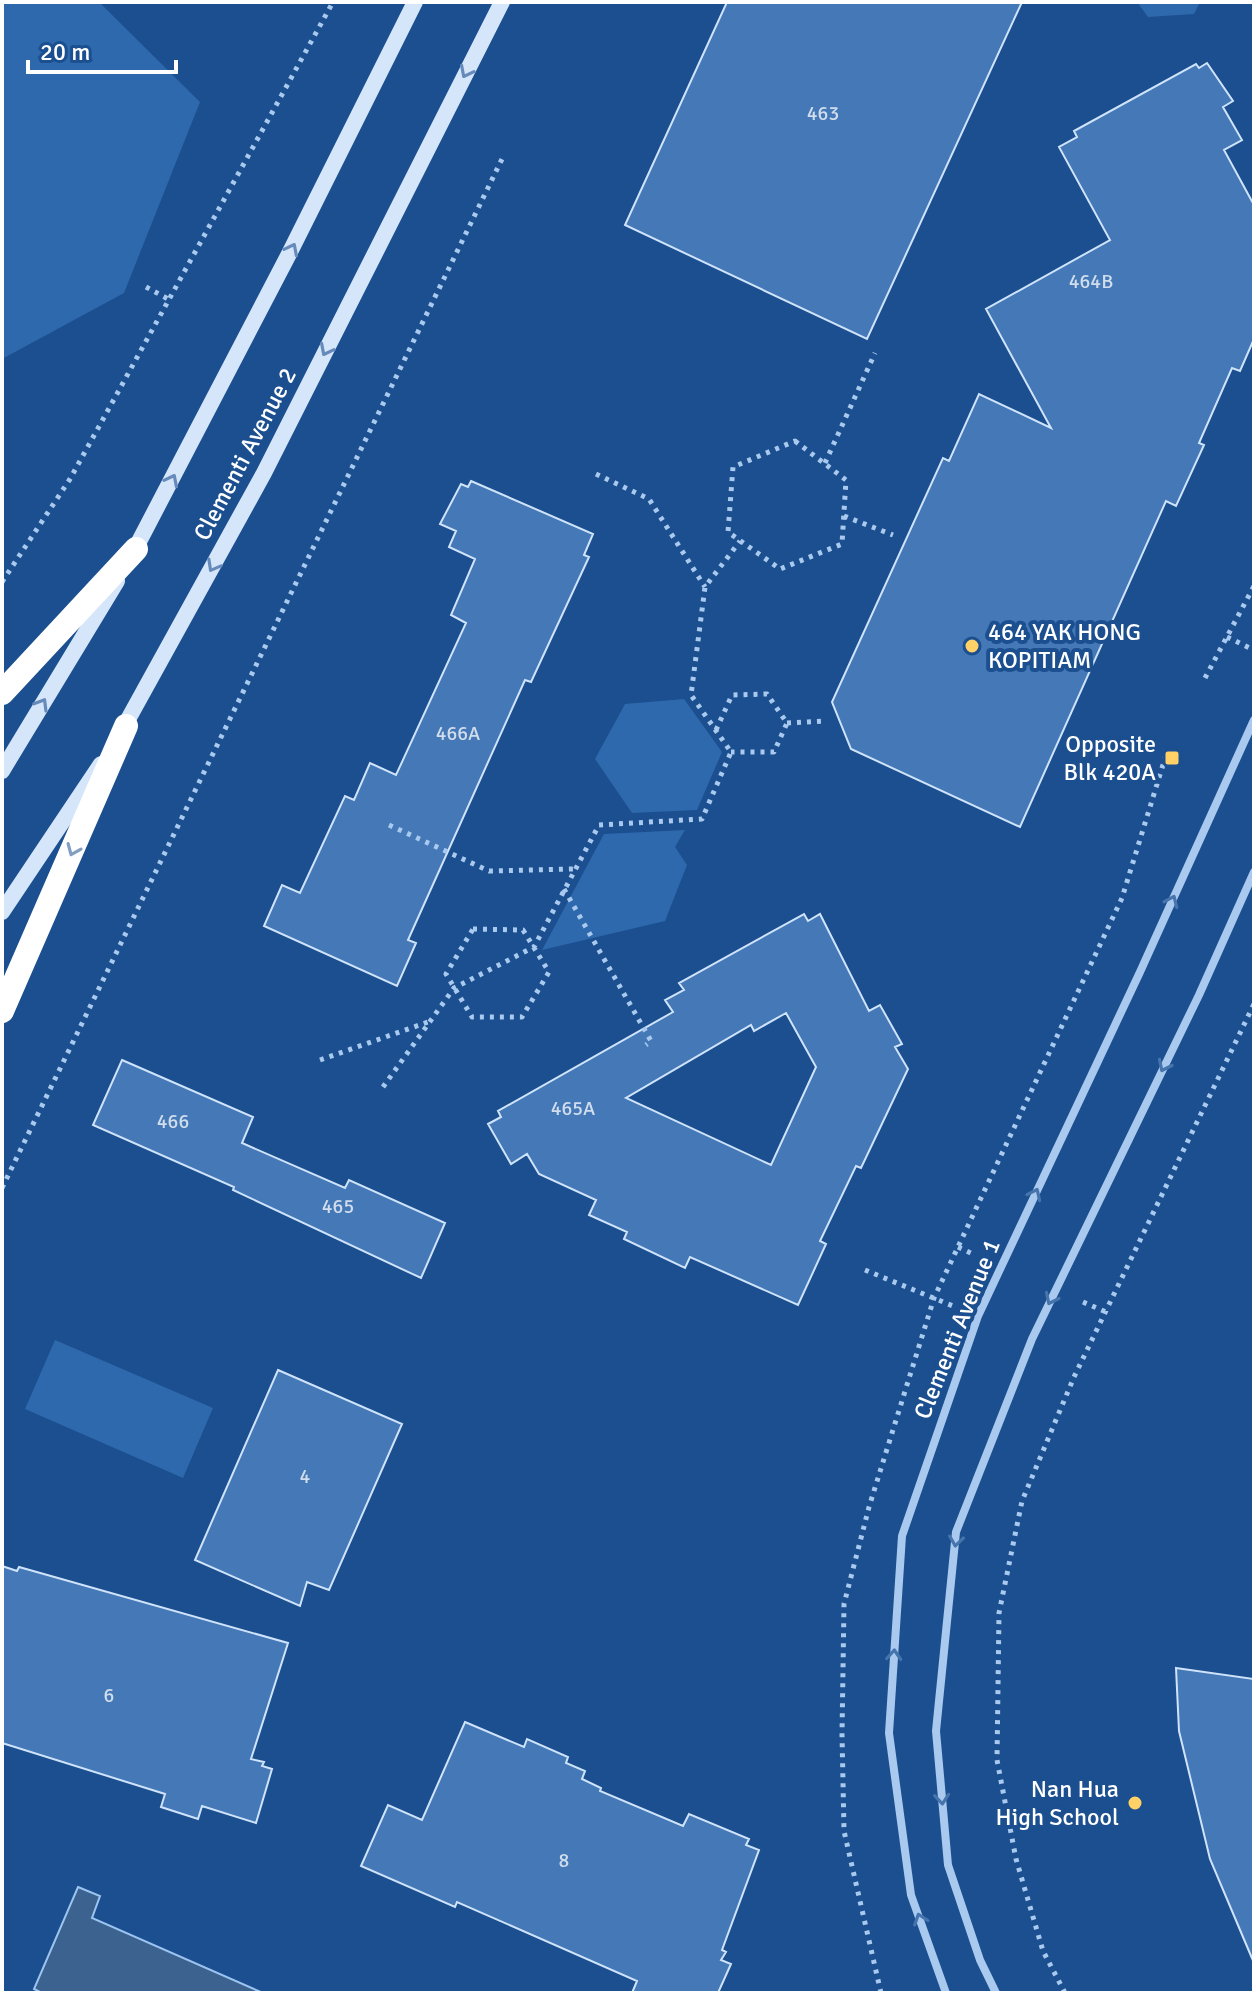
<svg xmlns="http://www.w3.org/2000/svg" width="1256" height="1995" font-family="Signika,sans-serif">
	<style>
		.green { fill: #2e69ad }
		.water { fill: #3c6290; stroke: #9cc4f0; stroke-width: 2 }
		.building { fill: #4478b7; stroke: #cfe3fa; stroke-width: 2; fill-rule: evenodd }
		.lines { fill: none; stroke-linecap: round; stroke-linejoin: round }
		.path { stroke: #a9c9ee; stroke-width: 5; stroke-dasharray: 4 6; stroke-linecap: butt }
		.minor { stroke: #a9c9ee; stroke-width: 8 }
		.secondary { stroke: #d6e6fa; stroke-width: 16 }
		.motorway { stroke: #fff; stroke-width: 24 }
		.oneway { stroke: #668bba }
		.oneway2 { stroke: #829ec1 }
		.oneway3 { stroke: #4674ac }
		.poi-dot { fill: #ffd166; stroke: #1b4f8f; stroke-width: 3 }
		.labels { text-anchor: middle; stroke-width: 8; stroke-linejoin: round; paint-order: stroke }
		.number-label { font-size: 20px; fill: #d0dded }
		.street-label { font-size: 24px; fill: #fff; stroke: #1b4f8f }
		.poi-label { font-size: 24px; fill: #fff; stroke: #1b4f8f; text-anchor: end }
	</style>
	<rect width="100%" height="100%" fill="#1b4f8f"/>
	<path class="green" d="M2,2H99L200,102L124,293L2,359Z
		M1137,2H1200L1194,14L1148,17Z
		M684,699L722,752L697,810L632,813L595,759L625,704Z
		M685,830L675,847L687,865L665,921L542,950L604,834Z
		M55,1340L213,1408L183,1478L25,1409Z"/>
	<path class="water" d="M78,1887L100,1896L92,1918L263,1993H42L34,1989Z"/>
	<path class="building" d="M727,2H1022L867,339L625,225Z
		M1207,63L1233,101L1223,107L1242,140L1224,150L1254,205V339L1240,371L1232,368L1199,443L1204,445L1176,506L1166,501L1020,827L851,749L832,702L943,458L949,461L979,394L1051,428L986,309L1110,240L1059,147L1077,137L1074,131L1196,64L1199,68Z
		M471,481L593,534L584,555L589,557L531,682L525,680L408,940L416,943L397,986L264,926L282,885L300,893L345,796L354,800L370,763L396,775L466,623L451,615L475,559L449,547L456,531L440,524L461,484L468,487Z
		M804,914L808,921L820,914L869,1011L880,1005L902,1044L895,1047L908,1069L861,1168L856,1166L820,1241L826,1244L798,1305L690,1257L685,1268L624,1239L627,1232L589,1215L596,1200L539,1174L527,1154L511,1164L488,1124L501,1117L498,1111L673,1012L665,1000L684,990L679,983ZM786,1013L816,1067L771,1165L626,1098L751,1025L754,1031Z
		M122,1060L253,1117L242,1143L345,1188L349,1180L445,1223L421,1278L233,1190L234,1187L93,1125Z
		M278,1370L402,1424L329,1590L307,1582L300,1606L195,1560Z
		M2,1566L17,1571L19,1567L288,1643L251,1759L264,1762L262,1766L272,1769L256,1823L202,1806L198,1819L161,1807L165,1794L2,1743Z
		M1176,1668L1254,1679V1963L1210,1859L1179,1731Z
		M465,1722L524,1747L527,1739L568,1757L566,1763L585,1771L582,1779L601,1788L600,1791L683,1826L689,1814L749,1839L746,1845L759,1850L722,1950L726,1952L721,1960L731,1964L718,1993H632L637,1981L457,1902L455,1907L361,1866L388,1805L422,1820Z"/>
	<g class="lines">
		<path class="path" d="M146,287L170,300
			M795,441L846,480L842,544L780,569L728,532L733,467Z
			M825,463L875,353
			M596,474L649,499L705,587
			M844,516L893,535
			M2,582L70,479L333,2
			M1227,637L1254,650
			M1205,678L1254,586
			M787,723L825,721
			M716,730L732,695L767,694L787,723L774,752H731
			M389,825L489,871L574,869
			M564,889L651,1041L646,1045
			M473,929L523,930L549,972L522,1017H472L446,974Z
			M320,1060L428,1022
			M383,1087L454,988L534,947L599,825L702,819L731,752L691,695L705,587L740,541
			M2,1188L502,159
			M958,1247L975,1255
			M865,1270L953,1306
			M1083,1302L1106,1312
			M881,1993L844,1831L842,1734L844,1604L869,1507L934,1298L1122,898L1166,755
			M1065,1993L1043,1951L1016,1859L997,1760L999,1613L1022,1501L1074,1377L1254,1004"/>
		<path class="minor" d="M946,1993L911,1895L889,1733L902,1536L978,1316L1140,972L1254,720
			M996,1993L980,1960L948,1865L936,1731L956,1532L1032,1339L1199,995L1254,872"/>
		<path class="secondary" d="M131,557L290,252L415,2
			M120,734L264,473L502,2
			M2,771L117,581
			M2,912L101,764"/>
		<path class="motorway" d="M2,693L136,549
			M2,1011L126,726"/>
	</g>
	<defs><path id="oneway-chevron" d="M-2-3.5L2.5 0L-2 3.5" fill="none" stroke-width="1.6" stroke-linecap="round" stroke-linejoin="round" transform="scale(2)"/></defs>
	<g class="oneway">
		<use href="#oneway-chevron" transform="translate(466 72) rotate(117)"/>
		<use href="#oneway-chevron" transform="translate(292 249) rotate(-63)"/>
		<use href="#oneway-chevron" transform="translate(326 350) rotate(117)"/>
		<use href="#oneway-chevron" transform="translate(172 480) rotate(-63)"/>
		<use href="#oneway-chevron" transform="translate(213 566) rotate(119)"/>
		<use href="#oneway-chevron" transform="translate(42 704) rotate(-59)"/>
	</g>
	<use class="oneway2" href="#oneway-chevron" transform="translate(73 850) rotate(113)"/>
	<g class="oneway3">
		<use href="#oneway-chevron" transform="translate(1172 901) rotate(-66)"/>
		<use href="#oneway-chevron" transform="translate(1164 1066) rotate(116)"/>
		<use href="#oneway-chevron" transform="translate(1035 1194) rotate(-65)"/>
		<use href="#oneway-chevron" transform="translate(1051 1299) rotate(116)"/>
		<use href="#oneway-chevron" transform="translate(956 1541) rotate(98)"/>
		<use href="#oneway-chevron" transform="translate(894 1655) rotate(-86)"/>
		<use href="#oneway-chevron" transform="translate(942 1799) rotate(85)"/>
		<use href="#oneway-chevron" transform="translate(920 1919) rotate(-109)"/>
	</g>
	<g class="poi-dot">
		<circle cx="972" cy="646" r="8"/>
		<rect x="1164" y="750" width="16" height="16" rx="4"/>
		<circle cx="1135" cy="1803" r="8"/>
	</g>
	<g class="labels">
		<g class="number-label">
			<text x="823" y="120">463</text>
			<text x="1091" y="288">464B</text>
			<text x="458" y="740">466A</text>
			<text x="573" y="1115">465A</text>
			<text x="173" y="1128">466</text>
			<text x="338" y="1213">465</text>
			<text x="305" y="1483">4</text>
			<text x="109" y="1702">6</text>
			<text x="564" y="1867">8</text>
		</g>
		<g class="street-label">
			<text transform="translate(245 454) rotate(-62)" y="8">Clementi Avenue 2</text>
			<text transform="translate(957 1329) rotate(-68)" y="8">Clementi Avenue 1</text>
		</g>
		<g class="poi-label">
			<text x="988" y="640" text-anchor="start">464 YAK HONG<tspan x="988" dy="28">KOPITIAM</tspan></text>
			<text x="1156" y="752">Opposite<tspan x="1156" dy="28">Blk 420A</tspan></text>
			<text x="1119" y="1797">Nan Hua<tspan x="1119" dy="28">High School</tspan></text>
		</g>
	</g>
	<rect width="1256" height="1995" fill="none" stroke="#ffffff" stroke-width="8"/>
	<path d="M28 60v12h148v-12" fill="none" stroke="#ffffff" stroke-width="4"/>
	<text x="40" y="60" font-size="24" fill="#ffffff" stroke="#1b4f8f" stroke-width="6" paint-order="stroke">20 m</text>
</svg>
